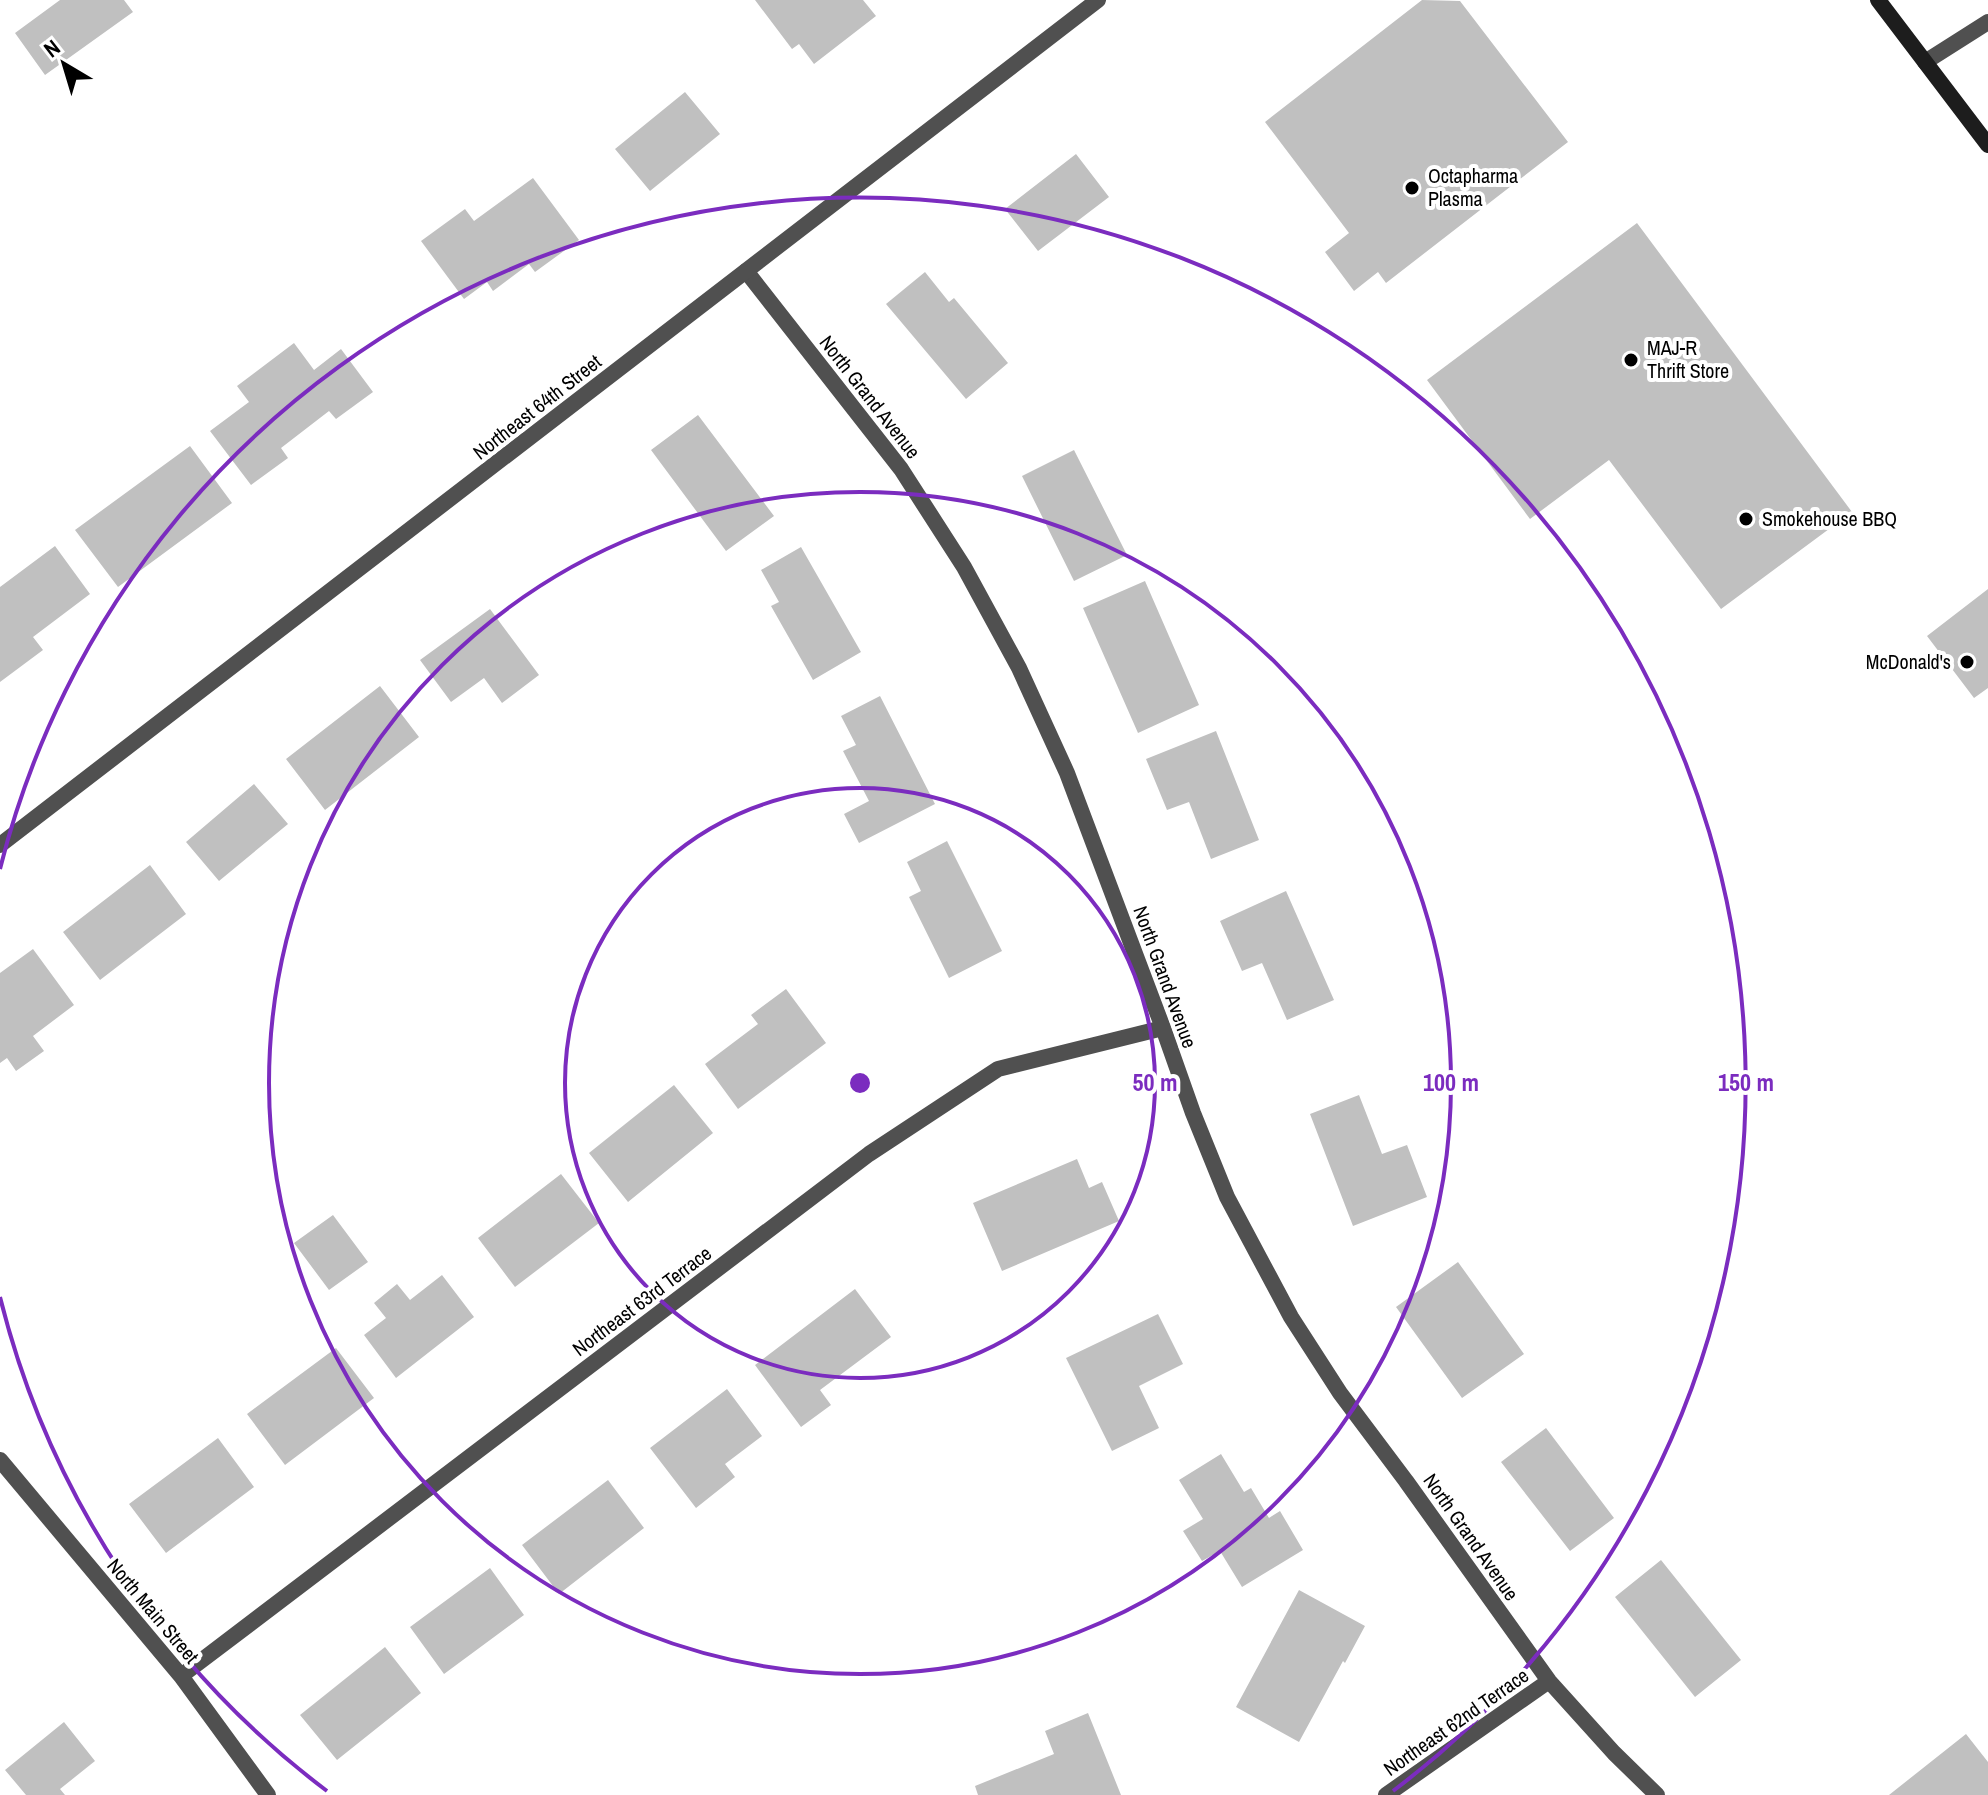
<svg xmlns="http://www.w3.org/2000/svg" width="1988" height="1795" font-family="'Archivo Narrow',sans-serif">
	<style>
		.building { fill: #c0c0c0 }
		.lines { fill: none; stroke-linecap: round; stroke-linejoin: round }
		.service { stroke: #505050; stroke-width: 16 }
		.minor { stroke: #505050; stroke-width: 16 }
		.tertiary { stroke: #505050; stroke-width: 16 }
		.secondary { stroke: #1d1d1d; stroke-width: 16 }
		.ring { fill: none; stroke: #7b2cbf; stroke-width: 4 }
		.poi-dot { fill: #000; stroke: #fff; stroke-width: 3 }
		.labels { text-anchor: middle; stroke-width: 8; stroke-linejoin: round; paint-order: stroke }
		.poi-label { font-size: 20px; fill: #000; stroke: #fff; text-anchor: start }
		.street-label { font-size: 20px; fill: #000; stroke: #fff }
		.centre { fill: #7b2cbf; stroke: #fff; stroke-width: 4 }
		.ring-label { font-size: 24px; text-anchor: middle; font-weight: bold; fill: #7b2cbf; stroke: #fff; stroke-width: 8; stroke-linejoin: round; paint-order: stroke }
	</style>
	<rect width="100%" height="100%" fill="#fff"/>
	<path class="building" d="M60,0H124L133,12L45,75L15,33Z
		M755,0H863L876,16L814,64L799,44L792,49Z
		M1422,0L1460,1L1568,142L1386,283L1378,272L1354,291L1325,252L1349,233L1265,122Z
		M685,92L720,134L650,191L615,149Z
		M1076,154L1109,197L1038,251L1005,209Z
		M533,178L579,240L535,272L529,264L493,291L487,282L464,299L421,241L465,209L474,221Z
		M1637,223L1852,512L1721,609L1609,460L1530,519L1427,380Z
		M925,272L949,302L954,298L1008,363L966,399L886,304Z
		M294,343L314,370L341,349L373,392L336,419L329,411L281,448L288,458L251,485L210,431L249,402L237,386Z
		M698,415L774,516L726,551L651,450Z
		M190,446L232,503L118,587L75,530Z
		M1074,450L1127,555L1074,581L1022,476Z
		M55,546L90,594L33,637L43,650L0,682V587Z
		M801,547L861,652L813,680L771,606L779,602L761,570Z
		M1145,581L1199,705L1138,733L1083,608Z
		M1988,589V688L1974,698L1927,636Z
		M490,609L539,675L502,703L484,678L451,702L420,660Z
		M380,686L419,737L325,810L286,759Z
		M880,696L935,804L859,843L844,814L869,801L843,751L856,745L841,716Z
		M1216,731L1259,840L1211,859L1189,802L1167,810L1146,759Z
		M254,784L288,824L219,881L186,842Z
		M947,841L1002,951L949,978L909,897L921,891L907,862Z
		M150,865L186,914L100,980L63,932Z
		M1286,891L1334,1000L1287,1020L1262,963L1242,971L1220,921Z
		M33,949L74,1005L33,1036L44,1051L16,1071L7,1058L0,1063V973Z
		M786,989L826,1043L738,1109L705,1064L758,1024L751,1015Z
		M674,1085L713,1133L628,1202L589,1153Z
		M1359,1095L1382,1154L1407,1145L1427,1197L1353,1226L1310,1114Z
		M1077,1159L1089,1188L1102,1182L1119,1221L1002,1271L973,1203Z
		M561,1174L599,1223L515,1287L478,1238Z
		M333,1215L368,1262L329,1290L294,1243Z
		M1458,1262L1524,1354L1462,1398L1396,1307Z
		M442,1275L474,1317L396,1378L364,1335L386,1318L374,1303L397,1284L410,1300Z
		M855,1289L891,1337L820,1390L831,1405L801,1427L755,1365Z
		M1158,1314L1183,1364L1139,1386L1159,1428L1112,1451L1066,1358Z
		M336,1348L374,1398L285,1465L247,1414Z
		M727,1389L762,1436L725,1464L735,1477L696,1508L650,1448Z
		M1546,1428L1614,1518L1570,1551L1501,1462Z
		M218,1438L254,1487L166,1553L129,1504Z
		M1221,1454L1244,1492L1251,1488L1269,1518L1280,1511L1303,1550L1242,1587L1220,1551L1202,1561L1183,1531L1203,1519L1179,1480Z
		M608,1480L644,1528L559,1594L522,1545Z
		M1661,1560L1741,1660L1695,1697L1615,1597Z
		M490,1568L524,1615L444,1674L410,1627Z
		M1299,1590L1365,1626L1345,1663L1343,1661L1299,1742L1236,1707Z
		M385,1647L421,1693L337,1760L300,1715Z
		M1088,1713L1121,1795H978L975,1786L1054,1754L1045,1731Z
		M64,1722L95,1761L60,1789L65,1795H26L5,1770Z
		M1966,1734L1988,1762V1795H1889Z"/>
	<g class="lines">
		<path class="service" d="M1925,62L1988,22"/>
		<path class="minor" d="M746,271L901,469L964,567L1019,668L1067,773L1163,1028L1193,1113L1227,1197L1291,1317L1340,1393L1406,1481L1549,1681L1614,1753L1657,1795
			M0,1460L181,1676L268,1795
			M181,1676L869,1154L998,1069L1163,1028
			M1386,1795L1549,1681"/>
		<path class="tertiary" d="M0,845L1098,0"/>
		<path class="secondary" d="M1878,0L1988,145"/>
	</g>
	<g class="ring">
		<circle cx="860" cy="1083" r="295"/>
		<circle cx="860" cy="1083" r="591"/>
		<path d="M327 1791A886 886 0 0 1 0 1297M0 869A886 886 0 1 1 1393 1791"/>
	</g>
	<g class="poi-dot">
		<circle cx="1412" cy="188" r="8"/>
		<circle cx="1631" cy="360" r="8"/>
		<circle cx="1746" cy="519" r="8"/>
		<circle cx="1967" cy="662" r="8"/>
	</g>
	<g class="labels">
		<g class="poi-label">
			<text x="1428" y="183">Octapharma<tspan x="1428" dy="23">Plasma</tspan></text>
			<text x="1647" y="355">MAJ-R<tspan x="1647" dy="23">Thrift Store</tspan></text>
			<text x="1762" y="526">Smokehouse BBQ</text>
			<text x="1951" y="669" text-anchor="end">McDonald's</text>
		</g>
		<g class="street-label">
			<text transform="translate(870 397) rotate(52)" y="7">North Grand Avenue</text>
			<text transform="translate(537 407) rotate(-38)" y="7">Northeast 64th Street</text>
			<text transform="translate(1165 977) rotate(70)" y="7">North Grand Avenue</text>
			<text transform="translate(642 1301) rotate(-37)" y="7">Northeast 63rd Terrace</text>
			<text transform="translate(1471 1537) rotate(55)" y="7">North Grand Avenue</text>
			<text transform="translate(153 1611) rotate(50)" y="7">North Main Street</text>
			<text transform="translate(1456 1722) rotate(-35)" y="7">Northeast 62nd Terrace</text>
		</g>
	</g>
	<circle cx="860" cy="1083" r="12" class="centre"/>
	<g class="ring-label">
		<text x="1155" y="1091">50 m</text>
		<text x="1451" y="1091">100 m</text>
		<text x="1746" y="1091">150 m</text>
	</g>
	<g transform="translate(64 64) rotate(322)" stroke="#ffffff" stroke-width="6" paint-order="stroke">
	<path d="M0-6L14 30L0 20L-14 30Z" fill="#000000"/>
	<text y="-12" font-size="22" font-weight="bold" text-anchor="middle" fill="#000000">N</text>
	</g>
</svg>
